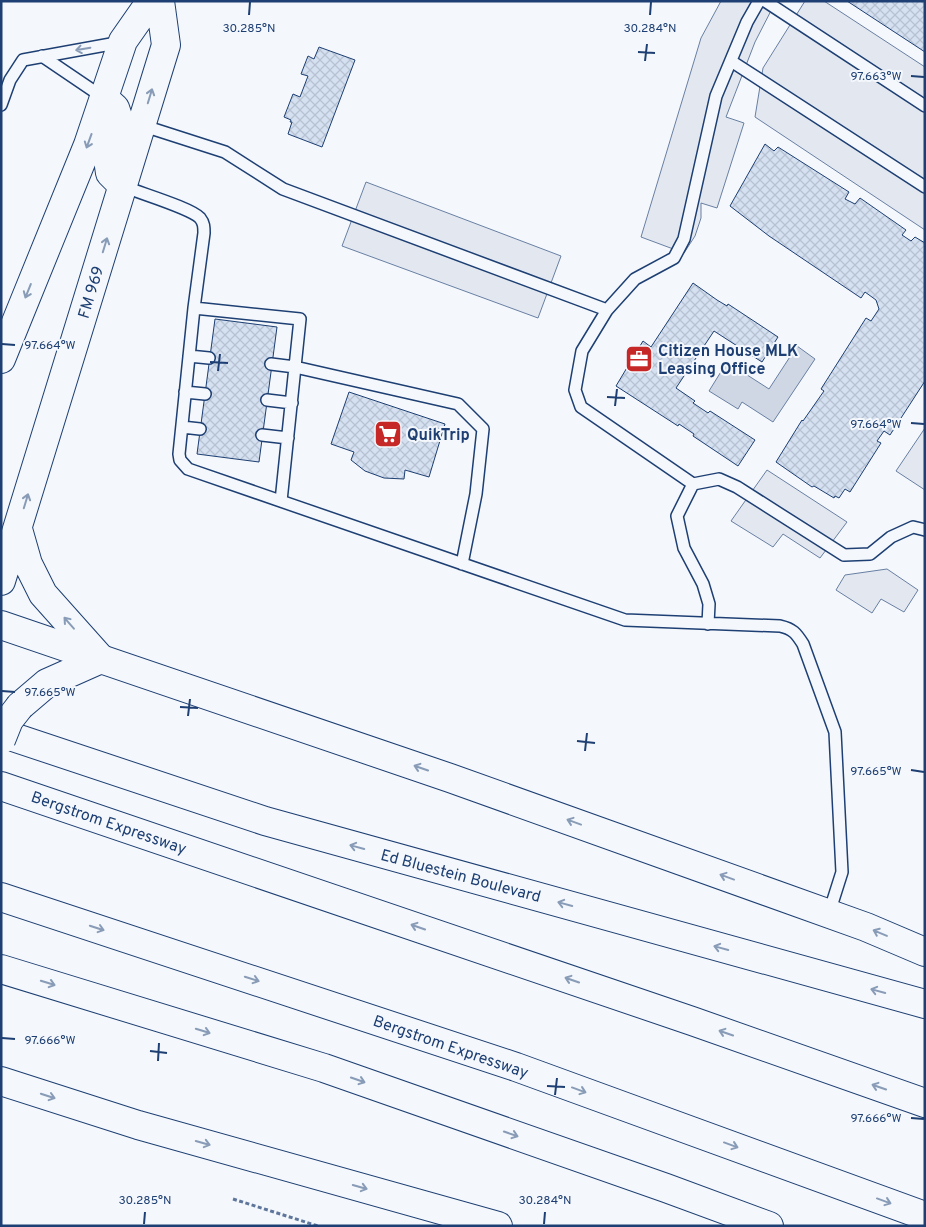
<svg xmlns="http://www.w3.org/2000/svg" width="926" height="1227" font-family="Overpass,sans-serif">
	<style>
		.parking { fill: #e3e8f0; stroke: #687fa3 }
		.water { fill: #cfd7e4; stroke: #687fa3 }
		.building { fill: url(#building-cross-hatch); stroke: #1d3f73 }
		.lines { fill: none; stroke-linecap: round; stroke-linejoin: round }
		.service-casing { stroke: #1d3f73; stroke-width: 14 }
		.secondary-casing { stroke: #1d3f73; stroke-width: 30 }
		.primary-casing { stroke: #1d3f73; stroke-width: 30 }
		.motorway-casing { stroke: #1d3f73; stroke-width: 30 }
		.path { stroke: #5e769c; stroke-width: 3; stroke-dasharray: 4 2.5; stroke-linecap: butt }
		.service { stroke: #f4f7fb; stroke-width: 11 }
		.secondary { stroke: #f4f7fb; stroke-width: 28 }
		.primary { stroke: #f4f7fb; stroke-width: 28 }
		.motorway { stroke: #f4f7fb; stroke-width: 28 }
		.secondary-bridge-casing { stroke: #1d3f73; stroke-width: 30; stroke-linecap: butt }
		.secondary-bridge { stroke: #f4f7fb; stroke-width: 28 }
		.oneway { stroke: #889bb7 }
		.ticks { fill: none; stroke: #1d3f73; stroke-width: 2 }
		.labels { text-anchor: middle; stroke-width: 4; stroke-linejoin: round; paint-order: stroke }
		.street-label { font-size: 16px; fill: #1d3f73; stroke: #f4f7fb }
		.poi-label { font-size: 16px; font-weight: bold; fill: #1d3f73; stroke: #f4f7fb; text-anchor: start }
		.ticks-label { font-size: 12px; text-anchor: middle; fill: #1d3f73; stroke: #f4f7fb; stroke-width: 4; stroke-linejoin: round; paint-order: stroke }
	</style>
	<defs>
		<pattern id="building-cross-hatch" width="8" height="8" patternUnits="userSpaceOnUse" patternTransform="scale(1.25)"><rect width="8" height="8" fill="#d5e0f0"/><path d="M0 0l8 8M0 8l8-8" fill="none" stroke="#b6c1d1"/></pattern>
	</defs>
	<rect width="100%" height="100%" fill="#f4f7fb"/>
	<path class="parking" d="M721,1H776L755,42L726,117L744,123L717,208L701,203V218L695,236L684,253L641,237L701,38Z
		M805,1H824L925,67V230L755,117L763,68Z
		M366,182L561,256L538,318L342,246Z
		M925,428V490L896,471Z
		M767,470L847,522L820,558L783,534L773,547L731,521Z
		M887,569L918,590L904,612L881,599L872,613L836,590L845,575Z"/>
	<path class="water" d="M797,346L815,359L773,422L742,402L738,409L709,391L727,362L769,389Z"/>
	<path class="building" d="M847,1H925V52Z
		M319,47L355,60L322,147L288,134L292,122H290L291,120L284,117L293,94L300,97L308,76L301,74L308,56L314,59Z
		M765,144L774,151L778,147L849,192L845,199L855,204L860,198L906,230L902,235L911,241L915,237L925,243V381L890,435L884,431L877,441L881,443L850,492L845,489L839,498L835,496L834,498L814,486L812,487L776,462L802,420L803,421L824,391L821,389L866,318L871,321L879,309L876,300L865,292L861,298L769,236L730,206Z
		M693,283L717,300L727,306L728,304L778,337L762,362L714,331L676,388L695,401L693,403L708,413L710,411L755,440L738,466L693,436L694,434L679,424L678,426L616,386L643,341L651,347Z
		M215,319L277,327L259,462L197,454Z
		M349,392L445,424L429,477L405,470L404,479L384,478L365,471L351,460L354,452L331,444Z"/>
	<g class="lines">
		<g class="service-casing">
			<path id="service" d="M765,1L925,106
				M42,56L104,98
				M731,61L925,187
				M1,105L10,80L23,60L122,42
				M141,125L225,152L283,189L607,310L582,351L575,390L581,407L693,484L677,516L684,548L703,584L709,604L708,624
				M123,186C139,193 191,208 200,218C204,223 204,227 204,233L194,308L179,454L180,460L188,469L625,620L780,626C793,629 796,633 803,644L835,732L842,872L829,913
				M194,308L300,319L281,501
				M607,310L635,279L674,258L684,239L716,96L747,22L759,1
				M189,356L209,358
				M271,364L295,367L458,404L483,429L476,494L462,564
				M185,392L205,394
				M267,400L292,403
				M182,427L200,429
				M262,435L288,438
				M693,484L719,479L737,487L844,555L870,554L891,537L913,527L925,530"/>
		</g>
		<g class="secondary-casing">
			<path id="secondary" d="M1,625L450,778L866,927L925,952
				M20,706L47,683L101,659
				M1,733L265,821L925,1004
				M1,969L324,1068L666,1188L769,1226
				M1,1081L138,1125L498,1226"/>
		</g>
		<g class="primary-casing">
			<path id="primary" d="M104,98L115,108L119,120L108,159L110,173L123,186
				M1,359L88,145L123,41L151,1
				M18,529L28,564L43,594L101,659
				M1,581L166,45L160,1"/>
		</g>
		<g class="motorway-casing">
			<path id="motorway" d="M1,786L692,1021L925,1103
				M1,897L516,1067L925,1216"/>
		</g>
		<path class="path" d="M233,1199L318,1226"/>
		<use href="#service" class="service"/>
		<use href="#secondary" class="secondary"/>
		<use href="#primary" class="primary"/>
		<use href="#motorway" class="motorway"/>
		<g class="secondary-bridge-casing">
			<path id="secondary-bridge" d="M1,740L9,720L20,706"/>
		</g>
		<use href="#secondary-bridge" class="secondary-bridge"/>
	</g>
	<defs><path id="oneway-shaft" d="M-6 0H5M1.5-3L5.5 0L1.5 3" fill="none" stroke-width="1.6" stroke-linecap="round" stroke-linejoin="round" transform="scale(1.25)"/></defs>
	<g class="oneway">
		<use href="#oneway-shaft" transform="translate(83 49) rotate(170)"/>
		<use href="#oneway-shaft" transform="translate(150 96) rotate(-73)"/>
		<use href="#oneway-shaft" transform="translate(89 141) rotate(110)"/>
		<use href="#oneway-shaft" transform="translate(105 245) rotate(-73)"/>
		<use href="#oneway-shaft" transform="translate(28 291) rotate(112)"/>
		<use href="#oneway-shaft" transform="translate(26 501) rotate(-73)"/>
		<use href="#oneway-shaft" transform="translate(69 623) rotate(-131)"/>
		<use href="#oneway-shaft" transform="translate(421 768) rotate(-161)"/>
		<use href="#oneway-shaft" transform="translate(574 822) rotate(-160)"/>
		<use href="#oneway-shaft" transform="translate(357 847) rotate(-165)"/>
		<use href="#oneway-shaft" transform="translate(727 877) rotate(-160)"/>
		<use href="#oneway-shaft" transform="translate(565 904) rotate(-165)"/>
		<use href="#oneway-shaft" transform="translate(418 927) rotate(-161)"/>
		<use href="#oneway-shaft" transform="translate(97 928) rotate(18)"/>
		<use href="#oneway-shaft" transform="translate(880 933) rotate(-157)"/>
		<use href="#oneway-shaft" transform="translate(721 948) rotate(-165)"/>
		<use href="#oneway-shaft" transform="translate(252 979) rotate(18)"/>
		<use href="#oneway-shaft" transform="translate(572 980) rotate(-161)"/>
		<use href="#oneway-shaft" transform="translate(48 983) rotate(17)"/>
		<use href="#oneway-shaft" transform="translate(878 991) rotate(-165)"/>
		<use href="#oneway-shaft" transform="translate(203 1031) rotate(17)"/>
		<use href="#oneway-shaft" transform="translate(726 1033) rotate(-161)"/>
		<use href="#oneway-shaft" transform="translate(358 1080) rotate(19)"/>
		<use href="#oneway-shaft" transform="translate(879 1087) rotate(-161)"/>
		<use href="#oneway-shaft" transform="translate(579 1090) rotate(20)"/>
		<use href="#oneway-shaft" transform="translate(48 1096) rotate(18)"/>
		<use href="#oneway-shaft" transform="translate(511 1134) rotate(19)"/>
		<use href="#oneway-shaft" transform="translate(203 1143) rotate(16)"/>
		<use href="#oneway-shaft" transform="translate(731 1145) rotate(20)"/>
		<use href="#oneway-shaft" transform="translate(360 1187) rotate(16)"/>
		<use href="#oneway-shaft" transform="translate(884 1201) rotate(20)"/>
	</g>
	<path class="ticks" d="M249,15L250,2M650,15L651,2M638,52L655,53M645,61L647,44M911,76L924,77M2,344L15,345M210,362L228,363M218,371L220,354M607,397L625,398M615,406L617,389M911,423L924,424M2,691L15,692M180,707L198,708M188,716L190,699M577,741L595,743M585,751L587,733M911,770L924,772M2,1038L15,1039M150,1051L167,1053M158,1061L159,1043M547,1086L565,1087M555,1095L557,1078M911,1118L924,1119M144,1224L145,1212M544,1224L545,1212"/>
	<defs>
		<g id="office-square" transform="scale(1.4375)"><rect x="-9" y="-9" width="18" height="18" rx="4" fill="#c62828" stroke="#f4f7fb"/><path d="M-6-3h4V-5.5h4V-3h4V5H-6ZM-1-4.5V-3h2v-1.5ZM-6 0V1H6V0Z" fill="#fff"/></g>
		<g id="supermarket-square" transform="scale(1.4375)"><rect x="-9" y="-9" width="18" height="18" rx="4" fill="#c62828" stroke="#f4f7fb"/><path d="M-6-5.5h2.5l.6 2H6L4.5 2H-2.5L-4.4-4H-6ZM-1.5 3.2a1.3 1.3 0 1 0 .1 0ZM3 3.2a1.3 1.3 0 1 0 .1 0Z" fill="#fff"/></g>
	</defs>
	<g fill-rule="evenodd">
		<use href="#office-square" x="639" y="359"/>
		<use href="#supermarket-square" x="388" y="434"/>
	</g>
	<g class="labels">
		<g class="street-label">
			<text transform="translate(90 292) rotate(-73)" y="6">FM 969</text>
			<text transform="translate(109 822) rotate(19)" y="6">Bergstrom Expressway</text>
			<text transform="translate(461 875) rotate(15)" y="6">Ed Bluestein Boulevard</text>
			<text transform="translate(451 1046) rotate(19)" y="6">Bergstrom Expressway</text>
		</g>
		<g class="poi-label">
			<text x="658" y="356">Citizen House MLK<tspan x="658" dy="18">Leasing Office</tspan></text>
			<text x="407" y="440">QuikTrip</text>
		</g>
	</g>
	<g class="ticks-label">
		<text x="249" y="32">30.285°N</text>
		<text x="650" y="32">30.284°N</text>
		<text x="876" y="80">97.663°W</text>
		<text x="50" y="349">97.664°W</text>
		<text x="876" y="428">97.664°W</text>
		<text x="50" y="696">97.665°W</text>
		<text x="876" y="775">97.665°W</text>
		<text x="50" y="1044">97.666°W</text>
		<text x="876" y="1122">97.666°W</text>
		<text x="145" y="1204">30.285°N</text>
		<text x="545" y="1204">30.284°N</text>
	</g>
	<rect width="926" height="1227" fill="none" stroke="#1d3f73" stroke-width="5"/>
</svg>
